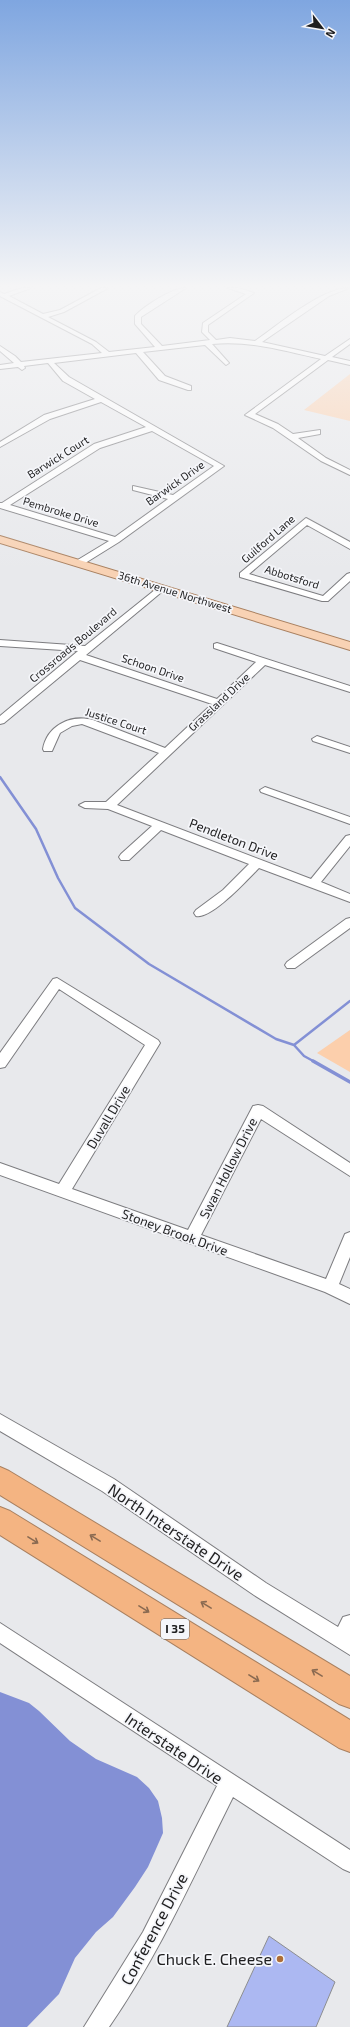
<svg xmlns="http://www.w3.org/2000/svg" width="350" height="2027" font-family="'Exo 2',sans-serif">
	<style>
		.green { fill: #fccfac }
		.water { fill: #8390d5 }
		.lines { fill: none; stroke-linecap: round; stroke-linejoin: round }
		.stream-far1 { stroke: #8390d5; stroke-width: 2.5 }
		.stream { stroke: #8390d5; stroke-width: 3.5 }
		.building { fill: #acb8f2; stroke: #8c8d90 }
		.minor-casing { stroke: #7d7d80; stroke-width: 2 }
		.major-casing { stroke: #a98060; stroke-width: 2 }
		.highway-casing { stroke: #a98060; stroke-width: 2 }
		.minor { fill: #fff; fill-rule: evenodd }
		.major { fill: #f8d2b4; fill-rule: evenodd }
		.highway { fill: #f4b482; fill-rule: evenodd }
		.oneway { stroke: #8a6a51 }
		.poi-dot { fill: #ae6e37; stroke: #f5f6fa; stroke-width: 1.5 }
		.labels { text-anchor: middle; stroke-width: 3.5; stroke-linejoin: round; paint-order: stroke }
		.far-street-label { font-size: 11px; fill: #1f1f20; stroke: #f5f6fa }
		.shield { fill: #f5f6fa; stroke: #5f6061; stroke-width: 1 }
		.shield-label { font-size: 12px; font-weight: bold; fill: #1f1f20 }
		.street-label { font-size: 13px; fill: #1f1f20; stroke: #f5f6fa }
		.near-street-label { font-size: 16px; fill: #1f1f20; stroke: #f5f6fa }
		.near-poi-label { font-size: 16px; fill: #1f1f20; stroke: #f5f6fa; text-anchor: end }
	</style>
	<rect width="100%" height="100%" fill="#e8e9ec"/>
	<path class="green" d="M350,374V421L304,410Z
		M350,1030V1072L317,1053Z"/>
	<path class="water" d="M0,1692L29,1703L39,1711L70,1741L96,1759L137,1777L149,1788L158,1801L162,1818L163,1833L156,1849L148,1867L135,1887L113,1917L96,1932L75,1958L59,1994L27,2027H0Z"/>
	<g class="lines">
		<path class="stream-far1" d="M0,777L36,829L58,878L75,908L149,964L276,1039L294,1045L304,1056L315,1062
			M294,1045L350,1001"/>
		<path class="stream" d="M313,1061L350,1082"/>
	</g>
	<path class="building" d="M269,1936L335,1982L316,2027H227Z"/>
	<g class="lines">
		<g class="minor-casing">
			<path id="minor" d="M22,288H31L9,296L43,314L60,310L101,288H108L64,312L48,317L96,342L109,352L155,347L135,324V316C144,306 174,287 186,288L141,317V324L162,346L210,340L202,332L203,323L246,294L228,288H238L254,293L208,325V332L216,340L230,338L255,341C278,325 322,288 349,288L329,296L262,342L325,356L350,339V344L332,357L350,361V365L328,360L255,414L278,424L293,434L320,430V434L298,438L326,458L350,470V475L321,461L273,428L245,415L321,359C285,351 249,340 212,344L229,363L226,365L205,345L143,352L165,376L191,386V390H188L159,380L136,353L54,363L69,377L224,466L119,542L82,565H76V561L109,541L0,508V503H2L94,444L146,427L101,402L50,419L0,447V442L44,415L95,399L63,381L48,363L24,366L25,368L22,370L18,367L0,369V365L14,363L0,351V346L15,356L21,362L102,353L92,344L0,296V292L4,294ZM152,431L214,466L173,495L133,486V490L168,499L115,537L10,505L100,448Z
				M306,518L350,542V549L307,525L249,574L323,596L347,574L350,573V581L328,601H322L240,577V573Z
				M161,585L166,588L164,590L86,655L217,699L256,662L214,648V644L217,643L350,686V692L265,665L117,805L311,879L346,836L350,835V846L321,882L350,894V902L259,868C248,879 211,920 196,916L194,913L196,910L223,890L249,864L161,830L129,860H121L119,857L121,854L152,826L108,809L85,808L79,805L85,802H106L159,753L82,724L72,726L60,733L52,751H44L43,749C47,726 70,714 93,720L165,748L212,704L80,660L4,723L0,724V716L78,651L0,646V640L85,646Z
				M317,736L350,747V753L313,741L312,739Z
				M265,787L350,817V824L261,792L260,790Z
				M350,918V928L295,968H287L285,965L287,962L346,919Z
				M57,978L158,1040L160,1043L72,1189L188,1230L253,1106L258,1105L263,1106L350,1163V1176L261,1119L201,1235L326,1279L345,1234L350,1232V1257L339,1284L350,1289V1304L325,1292L0,1175V1163L59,1184L145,1045L59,989L5,1067L0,1068V1053L53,979Z
				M0,1414L114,1479L266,1583L338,1627L343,1617L350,1615V1655L254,1595L102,1491L0,1431Z
				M0,1623L350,1850V1872L343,1869L233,1797C194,1875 159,1955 109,2027H84L143,1932L217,1786L0,1643Z"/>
		</g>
		<g class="major-casing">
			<path id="major" d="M0,536L350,642V650L0,543Z"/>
		</g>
		<g class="highway-casing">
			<path id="highway" d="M0,1467L9,1471L350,1676V1708L339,1704L0,1495Z
				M0,1507L10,1511L350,1720V1752L339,1748L0,1535Z"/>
		</g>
		<use href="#minor" class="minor"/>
		<use href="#major" class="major"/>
		<use href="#highway" class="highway"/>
	</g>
	<defs><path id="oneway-shaft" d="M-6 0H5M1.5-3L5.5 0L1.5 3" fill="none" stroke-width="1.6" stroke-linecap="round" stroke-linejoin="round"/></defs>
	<g class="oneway">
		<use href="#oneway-shaft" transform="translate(95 1538) rotate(-149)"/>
		<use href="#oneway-shaft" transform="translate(33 1540) rotate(32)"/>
		<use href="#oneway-shaft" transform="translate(206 1605) rotate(-149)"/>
		<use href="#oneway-shaft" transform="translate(144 1609) rotate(32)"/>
		<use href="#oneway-shaft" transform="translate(317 1673) rotate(-149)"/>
		<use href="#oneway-shaft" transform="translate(254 1678) rotate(32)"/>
	</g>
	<linearGradient id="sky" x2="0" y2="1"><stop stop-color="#7fa6e0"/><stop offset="0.5" stop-color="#f5f5f6"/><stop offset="1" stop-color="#f5f5f6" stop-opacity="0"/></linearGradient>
	<rect width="350" height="572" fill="url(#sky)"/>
	<circle class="poi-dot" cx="280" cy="1959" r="4"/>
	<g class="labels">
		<g class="far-street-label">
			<text transform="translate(58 457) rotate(-32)" y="4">Barwick Court</text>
			<text transform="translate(175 483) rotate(-35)" y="4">Barwick Drive</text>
			<text transform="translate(61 512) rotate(17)" y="4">Pembroke Drive</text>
			<text transform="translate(268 539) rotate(-41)" y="4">Guilford Lane</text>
			<text transform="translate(292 577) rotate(17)" y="4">Abbotsford</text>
			<text transform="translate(175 592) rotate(17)" y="4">36th Avenue Northwest</text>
			<text transform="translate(73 645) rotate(-40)" y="4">Crossroads Boulevard</text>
			<text transform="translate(153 668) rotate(19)" y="4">Schoon Drive</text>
			<text transform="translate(219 702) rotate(-43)" y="4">Grassland Drive</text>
			<text transform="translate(116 721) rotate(18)" y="4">Justice Court</text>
		</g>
		<rect class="shield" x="161" y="1619" width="28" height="20" rx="3"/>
		<g class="shield-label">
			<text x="175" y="1633">I 35</text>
		</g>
		<g class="street-label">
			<text transform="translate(234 839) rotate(21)" y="5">Pendleton Drive</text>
			<text transform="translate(108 1117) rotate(-59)" y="5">Duvall Drive</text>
			<text transform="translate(228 1168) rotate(-63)" y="5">Swan Hollow Drive</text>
			<text transform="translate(175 1232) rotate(20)" y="5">Stoney Brook Drive</text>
		</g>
		<g class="near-street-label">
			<text transform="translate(176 1532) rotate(34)" y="6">North Interstate Drive</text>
			<text transform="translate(174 1748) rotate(34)" y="6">Interstate Drive</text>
			<text transform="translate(154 1929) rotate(-62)" y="6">Conference Drive</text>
		</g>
		<g class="near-poi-label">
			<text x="272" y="1965">Chuck E. Cheese</text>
		</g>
	</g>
	<g transform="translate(322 28) rotate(121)" stroke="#f5f6fa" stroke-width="3" paint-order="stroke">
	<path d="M0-3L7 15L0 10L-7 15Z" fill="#1f1f20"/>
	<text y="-6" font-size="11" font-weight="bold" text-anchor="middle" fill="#1f1f20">N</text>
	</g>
</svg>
